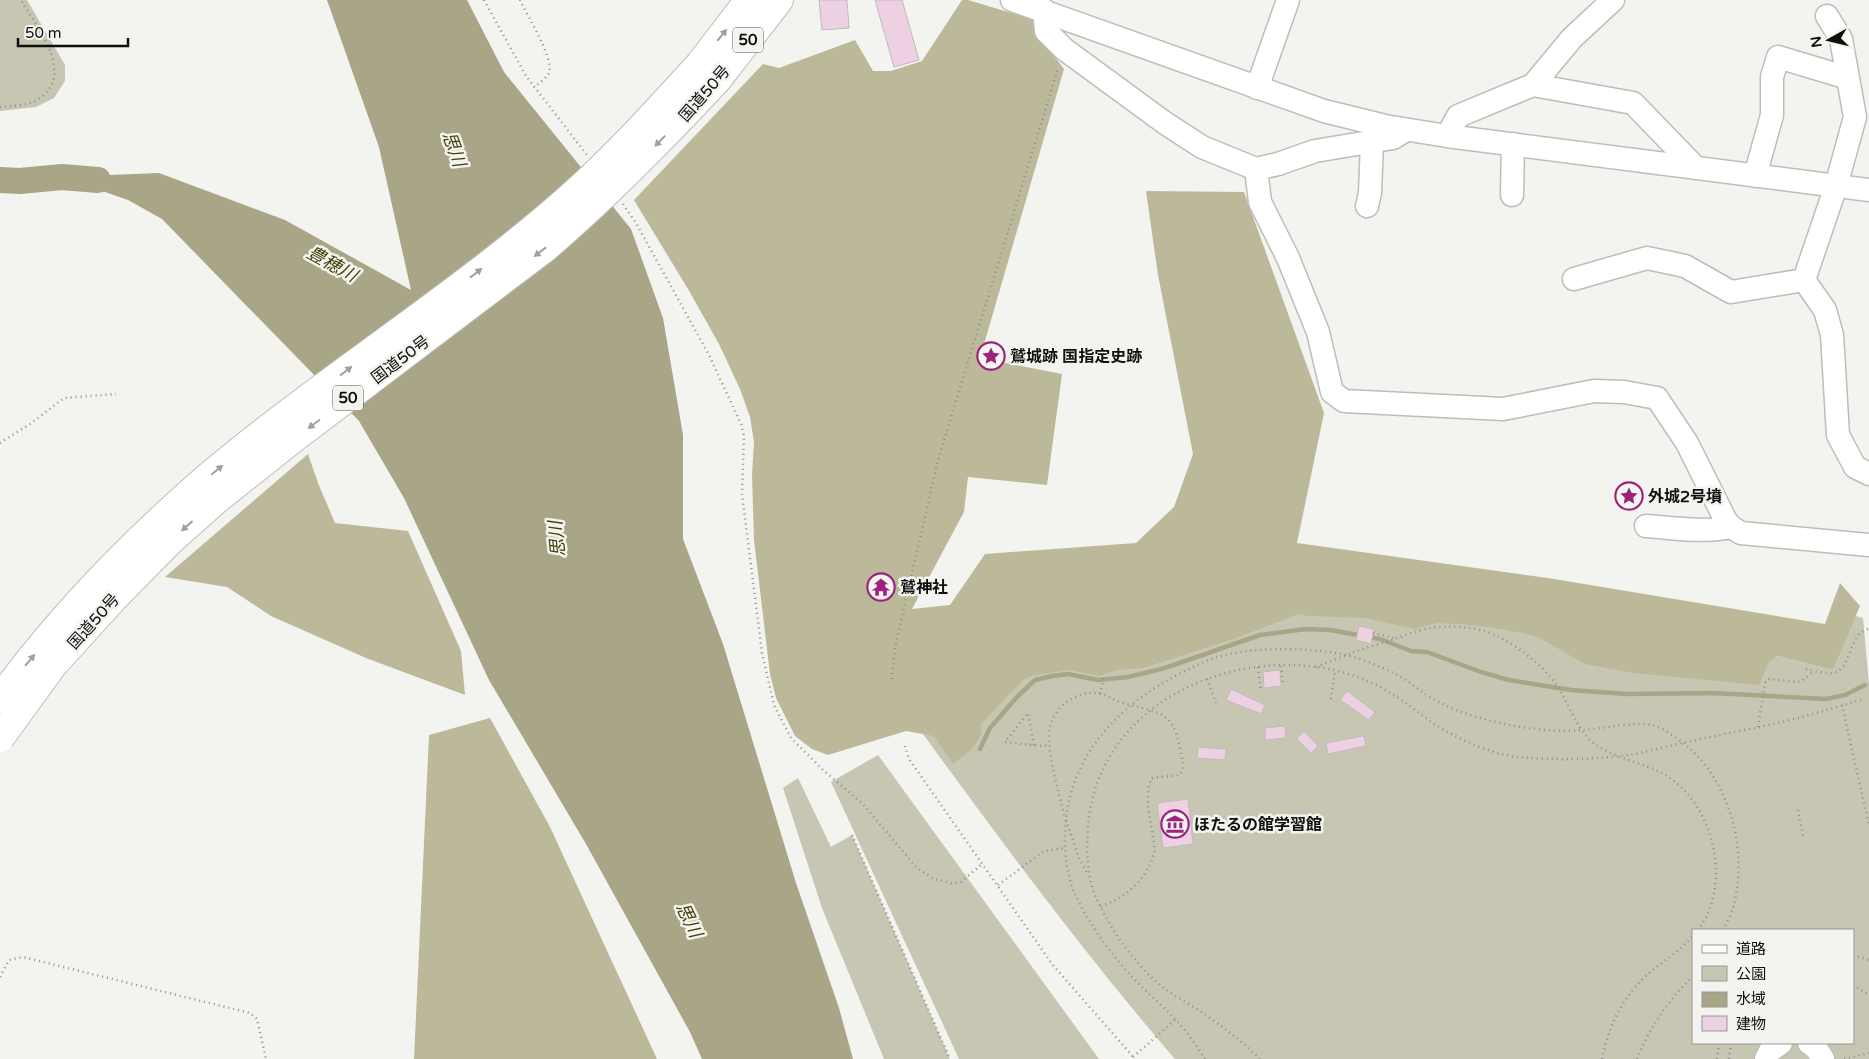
<svg xmlns="http://www.w3.org/2000/svg" width="1869" height="1059" font-family="'Varela Round','Noto Sans JP',sans-serif">
	<style>
		.green { fill: #c7c6b3; fill-rule: evenodd }
		.forest { fill: #bbb999 }
		.water { fill: #a8a687 }
		.lines { fill: none; stroke-linecap: round; stroke-linejoin: round }
		.stream { stroke: #a8a687; stroke-width: 4.5 }
		.river { stroke: #a8a687; stroke-width: 26 }
		.building { fill: #eed0e3; stroke: #bebbbd }
		.minor-casing { stroke: #bdbdb9; stroke-width: 25 }
		.highway-casing { stroke: #bdbdb9; stroke-width: 30 }
		.path { stroke: #8f8f8c; stroke-width: 2.5; stroke-dasharray: 1 4; stroke-linecap: butt }
		.minor { stroke: #fff; stroke-width: 22 }
		.highway { stroke: #fff; stroke-width: 28 }
		.highway-bridge-casing { stroke: #bdbdb9; stroke-width: 30; stroke-linecap: butt }
		.highway-bridge { stroke: #fff; stroke-width: 28 }
		.oneway { fill: #9f9f9f }
		.labels { text-anchor: middle; stroke-width: 5; stroke-linejoin: round; paint-order: stroke }
		.shield { fill: #f3f3ef; stroke: #535352; stroke-width: 1 }
		.shield-label { font-size: 15px; font-weight: bold; fill: #0f0f0e }
		.street-label { font-size: 16px; fill: #0f0f0e; stroke: #f3f3ef }
		.poi-label { font-size: 16px; font-weight: bold; fill: #0f0f0e; stroke: #f3f3ef; text-anchor: start }
		.water-label { font-size: 18px; font-style: italic; fill: #454007; stroke: #f3f3ef }
	</style>
	<rect width="100%" height="100%" fill="#f3f3ef"/>
	<path class="green" d="M0,0H27L65,65V81L54,98L36,107L0,111Z
		M1316,597L1777,656L1833,670L1855,616L1863,618L1869,684V1059H1175C1085,955 1004,845 923,734L996,685L1060,657ZM1693,930H1853V1043H1693Z
		M878,755L1099,1059H959L831,782Z
		M798,778L831,847L852,835L950,1059H884L822,908L783,788Z"/>
	<path class="forest" d="M962,0H968L1035,20L1051,52L1064,69L980,358L1062,374L1047,485L968,477L964,512L912,609L950,605L985,554L1136,543L1174,507L1193,454L1158,275L1146,191L1244,192L1324,413L1297,543L1548,578L1825,624L1840,583L1860,606L1833,670L1777,656L1769,662L1759,685L1634,673L1585,664L1536,636L1501,629L1471,625L1438,623L1415,629L1365,618L1308,616L1298,614L1234,639L1143,668L1116,670L1099,676L1069,670L1031,676L1023,680L980,725L982,733L973,748L953,764L934,736L906,731L828,755L812,749L795,736L776,698L770,674L754,540L752,474L754,442L750,417L740,389L719,344L688,289L634,200L763,64L779,68L855,40L873,71H891L922,61Z
		M308,454L318,483L335,523L408,531L461,651L465,695L366,658L271,616L227,587L165,577Z
		M490,718L550,827L657,1059H414L429,735Z"/>
	<path class="water" d="M327,0H467L504,72L631,229L663,318L683,435V539L723,644L796,883L839,1008L853,1059H702L690,1032L586,844L489,680L404,498L359,421L162,219L128,200L62,177L159,173L285,220L411,290L379,147Z"/>
	<g class="lines">
		<path class="stream" d="M980,749L990,728L1017,697L1035,680L1052,676L1068,674L1098,680L1128,677L1165,668L1260,635L1306,629L1330,630L1380,639L1411,651L1427,652L1481,672L1509,680L1571,690L1628,694L1713,693L1826,699L1845,695L1865,685"/>
		<path class="river" d="M0,180L20,181L62,177L98,180"/>
	</g>
	<path class="building" d="M819,0H847L849,28L822,30Z
		M875,0H902L919,60L894,67Z
		M1359,626L1374,629L1371,644L1356,640Z
		M1280,670L1281,686L1264,688L1263,672Z
		M1231,689L1265,705L1261,714L1226,700Z
		M1347,691L1375,712L1369,720L1340,700Z
		M1285,726L1286,738L1265,740V728Z
		M1304,731L1318,746L1311,753L1297,739Z
		M1364,736L1366,746L1328,754L1326,743Z
		M1198,747L1226,749L1225,760L1197,758Z
		M1188,799L1193,844L1163,848L1157,803Z"/>
	<g class="lines">
		<g class="minor-casing">
			<path id="minor" d="M1012,0L1324,111L1385,126L1447,136L1869,190
				M1044,10L1046,31L1064,49L1165,123L1202,147L1256,169L1278,164L1315,151L1393,138L1406,130
				M1827,16L1841,39L1855,117L1836,186L1804,280L1825,310L1832,335L1838,435L1855,467L1869,474
				M1533,85L1633,103L1696,168
				M1257,88L1288,0
				M1447,136L1458,116L1533,85L1572,38L1613,0
				M1256,169L1260,202L1288,258L1318,332L1332,392L1344,401L1503,409L1594,391L1624,392L1657,398L1687,443L1725,519L1731,527L1741,533L1869,545
				M1755,176L1772,115V77L1778,57L1848,78
				M1512,195L1513,144
				M1367,206L1370,193L1372,142
				M1574,279L1647,258L1685,266L1731,292L1804,280
				M1646,526C1674,528 1704,533 1731,527
				M1809,1043L1816,1048L1823,1059
				M1766,1059L1770,1051L1781,1043"/>
		</g>
		<g class="highway-casing">
			<path id="highway" d="M700,64L749,0
				M717,80L779,0"/>
		</g>
		<path class="path" d="M484,0L526,76L587,155
			M520,0C527,15 554,58 549,73C546,79 539,83 534,87
			M0,107C11,106 25,106 35,101C79,78 37,27 21,0
			M623,204L636,223L709,355L741,424L744,436L742,494L762,653L774,705L791,738L823,770L862,803L917,868L934,879L951,883L961,882L982,864
			M0,443L30,424L64,398L116,394
			M1373,633L1394,638
			M1281,666L1283,686
			M1258,667L1261,690
			M1316,667C1342,656 1368,647 1395,639C1408,634 1424,628 1438,627C1453,626 1469,627 1484,631C1507,637 1542,664 1556,684C1568,702 1574,723 1589,739C1609,758 1640,761 1664,774C1714,803 1733,884 1698,930
			M1806,669C1814,671 1825,674 1833,673C1853,669 1847,635 1868,629
			M892,679L895,647L938,460L1058,68
			M1207,679L1216,703
			M1100,694L1103,682L1102,674
			M1331,699L1335,671
			M1842,705L1869,825
			M1758,727L1765,683L1768,679L1800,682L1814,671
			M1034,745L1028,713L1005,742L1040,746L1050,745
			M905,746L909,759L1052,964L1135,1059
			M1798,810L1803,836
			M1064,815C1059,792 1044,747 1051,724C1057,703 1081,689 1102,694C1109,696 1114,700 1120,702C1153,713 1173,706 1180,749C1182,758 1185,765 1180,775L1152,778C1142,792 1153,833 1155,850C1147,881 1127,896 1100,907
			M1066,820L1079,858L1088,875
			M852,835L950,1059
			M998,885L1044,851L1065,848
			M1853,955L1869,960
			M0,977L9,960L23,957L250,1013L257,1019L266,1059
			M1853,985L1869,995
			M1133,1057L1175,1020
			M1205,1059C1200,1051 1194,1042 1188,1034C1174,1016 1157,1002 1141,986C1117,963 1087,922 1074,892C1067,875 1065,856 1065,838C1065,760 1115,707 1181,673C1194,667 1207,659 1221,656C1256,647 1294,648 1330,652C1353,655 1379,665 1399,676C1412,683 1422,693 1435,700C1453,710 1472,716 1492,721C1521,728 1553,733 1583,730C1604,729 1635,720 1656,726C1664,729 1675,737 1682,742C1730,779 1749,850 1733,908C1731,916 1726,923 1723,930
			M1260,1059C1240,1039 1218,1023 1194,1007C1184,1001 1173,995 1164,988C1137,967 1117,938 1101,908C1087,883 1086,855 1088,827C1096,713 1213,653 1317,667C1343,670 1373,681 1395,696C1409,704 1421,715 1434,724C1456,738 1491,754 1517,757C1550,760 1587,760 1620,756C1645,753 1671,745 1696,740C1723,734 1751,729 1778,723C1808,716 1836,707 1865,699
			M1602,1059C1608,1027 1623,996 1648,974C1663,961 1679,952 1693,936
			M1637,1059C1651,1025 1667,1002 1693,976
			M1717,1059L1719,1043
			M1729,1059L1731,1043
			M1844,1059L1869,1053"/>
		<use href="#minor" class="minor"/>
		<use href="#highway" class="highway"/>
		<g class="highway-bridge-casing">
			<path id="highway-bridge" d="M0,699C58,619 127,548 201,483C318,383 451,302 567,200C615,158 657,111 700,64
				M0,738L53,665L112,600L171,540L216,500L294,438L545,248C606,196 662,139 717,80"/>
		</g>
		<use href="#highway-bridge" class="highway-bridge"/>
	</g>
	<defs><path id="oneway-solid" d="M-6-.8H1V-3.2L6.5 0L1 3.2V.8H-6Z" transform="scale(1.25)"/></defs>
	<g class="oneway">
		<use href="#oneway-solid" transform="translate(722 35) rotate(-51)"/>
		<use href="#oneway-solid" transform="translate(660 141) rotate(134)"/>
		<use href="#oneway-solid" transform="translate(540 252) rotate(142)"/>
		<use href="#oneway-solid" transform="translate(476 273) rotate(-38)"/>
		<use href="#oneway-solid" transform="translate(346 371) rotate(-37)"/>
		<use href="#oneway-solid" transform="translate(314 424) rotate(143)"/>
		<use href="#oneway-solid" transform="translate(217 470) rotate(-39)"/>
		<use href="#oneway-solid" transform="translate(187 526) rotate(138)"/>
		<use href="#oneway-solid" transform="translate(30 660) rotate(-50)"/>
	</g>
	<defs>
		<g id="sight-ring" transform="scale(1.4375)"><circle r="9.5" fill="#f3f3ef" stroke="#9a237e" stroke-width="1.5"/><path d="M0-6L1.8-2.2L6-1.7L2.9 1.2L3.7 5.4L0 3.3L-3.7 5.4L-2.9 1.2L-6-1.7L-1.8-2.2Z" fill="#9a237e"/></g>
		<g id="temple-ring" transform="scale(1.4375)"><circle r="9.5" fill="#f3f3ef" stroke="#9a237e" stroke-width="1.5"/><path d="M0-6L5-2H3V0L6.5 2.5H4V6H1.5V3h-3V6H-4V2.5H-6.5L-3 0V-2H-5Z" fill="#9a237e"/></g>
		<g id="museum-ring" transform="scale(1.4375)"><circle r="9.5" fill="#f3f3ef" stroke="#9a237e" stroke-width="1.5"/><path d="M0-6L6-3V-2H-6V-3ZM-5-1h2V3h-2ZM-1-1h2V3h-2ZM3-1h2V3H3ZM-6 4H6V6H-6Z" fill="#9a237e"/></g>
	</defs>
	<g fill-rule="evenodd">
		<use href="#sight-ring" x="991" y="356"/>
		<use href="#sight-ring" x="1629" y="496"/>
		<use href="#temple-ring" x="881" y="587"/>
		<use href="#museum-ring" x="1175" y="824"/>
	</g>
	<g class="labels">
		<g class="shield">
			<rect x="733" y="27.5" width="30" height="25" rx="4"/>
			<rect x="333" y="385.5" width="30" height="25" rx="4"/>
		</g>
		<g class="shield-label">
			<text x="748" y="45">50</text>
			<text x="348" y="403">50</text>
		</g>
		<g class="street-label">
			<text transform="translate(704 93) rotate(-49)" y="6">国道50号</text>
			<text transform="translate(400 359) rotate(-37)" y="6">国道50号</text>
			<text transform="translate(93 621) rotate(-48)" y="6">国道50号</text>
		</g>
		<g class="poi-label">
			<text x="1010" y="362">鷲城跡 国指定史跡</text>
			<text x="1648" y="502">外城2号墳</text>
			<text x="900" y="593">鷲神社</text>
			<text x="1194" y="830">ほたるの館学習館</text>
		</g>
		<g class="water-label">
			<text transform="translate(454 149) rotate(70)" y="6">思川</text>
			<text transform="translate(332 264) rotate(29)" y="6">豊穂川</text>
			<text transform="translate(557 539) rotate(-96)" y="6">思川</text>
			<text transform="translate(689 920) rotate(64)" y="6">思川</text>
		</g>
	</g>
	<rect x="1692" y="929" width="162" height="115" fill="#f3f3ef" stroke="#989895"/>
	<rect x="1702" y="945" width="25" height="8" fill="#ffffff" stroke="#989895"/>
	<text x="1736" y="954" font-size="15" fill="#0f0f0e">道路</text>
	<rect x="1702" y="966" width="25" height="15" fill="#c7c6b3" stroke="#989895"/>
	<text x="1736" y="979" font-size="15" fill="#0f0f0e">公園</text>
	<rect x="1702" y="992" width="25" height="15" fill="#a8a687" stroke="#989895"/>
	<text x="1736" y="1004" font-size="15" fill="#0f0f0e">水域</text>
	<rect x="1702" y="1016" width="25" height="15" fill="#eed0e3" stroke="#989895"/>
	<text x="1736" y="1029" font-size="15" fill="#0f0f0e">建物</text>
	<g transform="translate(1829 40) rotate(262)" stroke="#f3f3ef" stroke-width="4" paint-order="stroke">
	<path d="M0-4L9 19L0 12L-9 19Z" fill="#0f0f0e"/>
	<text y="-8" font-size="14" font-weight="bold" text-anchor="middle" fill="#0f0f0e">N</text>
	</g>
	<path d="M18 38v8h110v-8" fill="none" stroke="#0f0f0e" stroke-width="2.5"/>
	<text x="25" y="38" font-size="15" fill="#0f0f0e" stroke="#f3f3ef" stroke-width="4" paint-order="stroke">50 m</text>
</svg>
